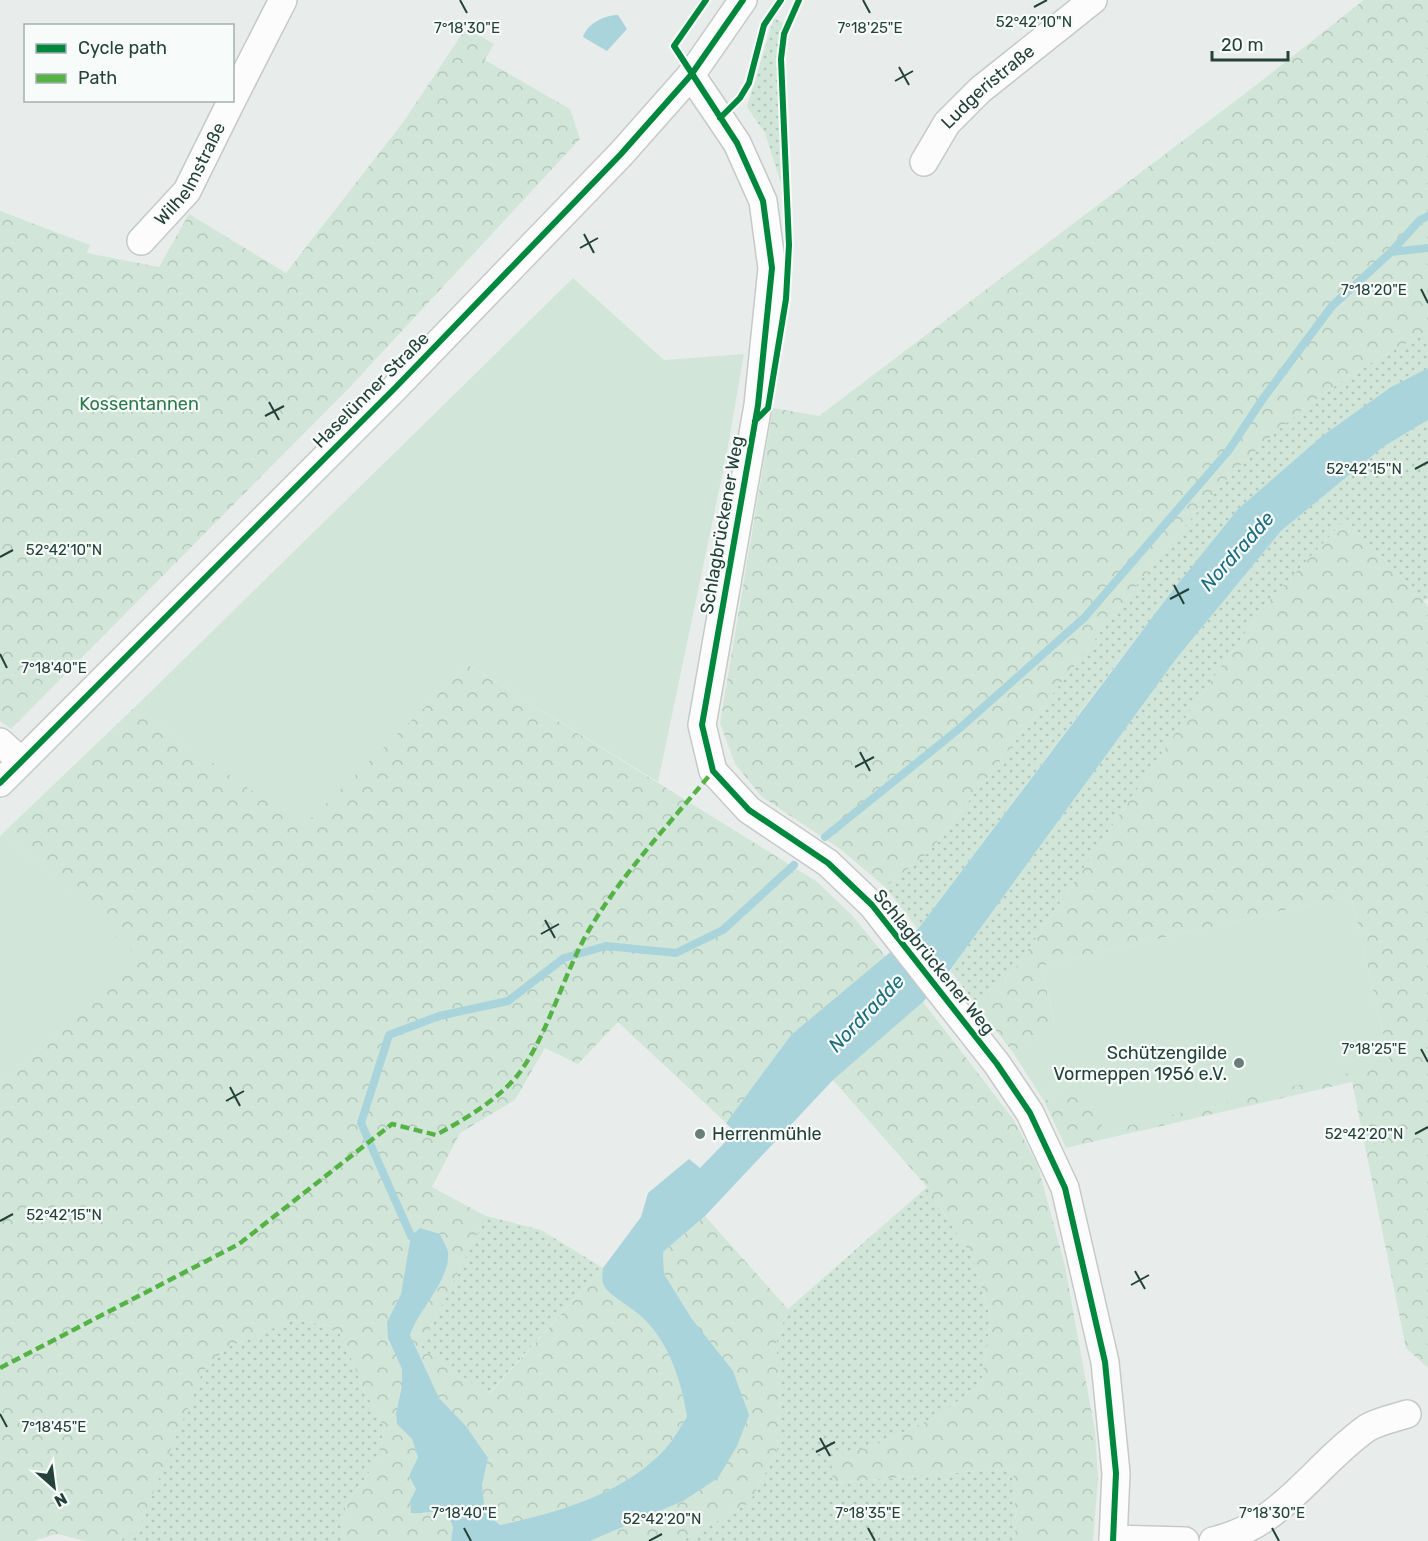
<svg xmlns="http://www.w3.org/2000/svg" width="1428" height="1541" font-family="Rubik,sans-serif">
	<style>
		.grass { fill: url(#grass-dots) }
		.forest { fill: url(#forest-crowns) }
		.park { fill: #d1e6d8 }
		.water { fill: #a9d4db }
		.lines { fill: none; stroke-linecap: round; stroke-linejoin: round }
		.stream { stroke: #a9d4db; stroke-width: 8 }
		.minor-casing { stroke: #c5cac8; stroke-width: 30 }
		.minor { stroke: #fcfcfc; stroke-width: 27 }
		.quiet { stroke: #55b346; stroke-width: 4.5; stroke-dasharray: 9 4.5; stroke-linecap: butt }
		.cycleway-casing { stroke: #f7fbf9; stroke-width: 10 }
		.cycleway { stroke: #00873e; stroke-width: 6 }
		.ticks { fill: none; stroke: #24423a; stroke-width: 2 }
		.poi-dot { fill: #697e78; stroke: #f7fbf9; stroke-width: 2 }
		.labels { text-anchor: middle; stroke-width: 4.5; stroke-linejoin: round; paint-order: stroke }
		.street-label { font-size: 18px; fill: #24423a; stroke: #f7fbf9 }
		.park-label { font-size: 18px; fill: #2d7a4b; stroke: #f7fbf9 }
		.poi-label { font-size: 18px; fill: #24423a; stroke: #f7fbf9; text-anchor: end }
		.water-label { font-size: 20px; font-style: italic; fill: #1c6f80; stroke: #f7fbf9 }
		.ticks-label { font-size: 15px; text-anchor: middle; fill: #24423a; stroke: #f7fbf9; stroke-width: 4.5; stroke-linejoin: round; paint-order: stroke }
	</style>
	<defs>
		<pattern id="grass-dots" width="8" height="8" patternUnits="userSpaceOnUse" patternTransform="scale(1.5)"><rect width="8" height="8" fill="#d1e6d8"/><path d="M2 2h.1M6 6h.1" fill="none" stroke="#b3c6ba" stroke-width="1.8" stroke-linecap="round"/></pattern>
		<pattern id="forest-crowns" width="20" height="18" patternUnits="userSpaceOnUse" patternTransform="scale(1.5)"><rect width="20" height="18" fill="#d1e6d8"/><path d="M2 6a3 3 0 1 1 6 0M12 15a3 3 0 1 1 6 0" fill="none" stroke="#b3c6ba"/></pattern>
	</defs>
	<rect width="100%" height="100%" fill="#e8edeb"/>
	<path class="grass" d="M774,18L783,23L778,58L782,187L765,133L747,107Z
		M1428,333V368L1391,387L1322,436L1238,509L1118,662L918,929L885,887L929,852C981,785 1034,718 1086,651C1187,519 1272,405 1428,333Z
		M1428,420V599L1423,601L1346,519L1265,605L1208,685L1015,969L976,1004L950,970L1176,659L1281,531L1383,447Z
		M927,1187L973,1258L991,1320L981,1383L940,1415L873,1446L832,1457L834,1483L1013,1468L1016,1526L1013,1541H682L749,1503L777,1451L780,1393L776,1343L788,1309Z
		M486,1216L541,1230L603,1268L488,1394L420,1348Z
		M293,1320L328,1325L342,1336L364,1390L383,1425L381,1447L371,1470L346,1504L342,1527L345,1541H120L140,1525L202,1371L226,1348Z"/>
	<path class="forest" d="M1364,0H1428V333C1272,405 1187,519 1086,651C1034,718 981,785 929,852L885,887L839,848L762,797L735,764L720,723L773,408L819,416L1251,89Z
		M466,28L494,44L485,60L570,109L580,139L349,388L11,729L0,721V211L90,245L87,253L159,267L189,214L286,273L404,121Z
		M1346,519L1428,606V1368L1406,1348L1352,1082L1066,1148L1044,1101L1077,1079L1390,1063L1351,895L1041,966L1055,1025L1014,1054L976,1004L1015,969L1208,685L1265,605Z
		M468,665L816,881L852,915L886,957L791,1035L726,1123L618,1022L578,1064L545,1048L515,1100L460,1133L432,1187L486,1216L420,1348L489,1394L603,1268C602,1275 601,1284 607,1290C618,1300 633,1308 644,1319C669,1343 682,1383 687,1417C680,1427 674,1439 666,1448C624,1494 559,1512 500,1525L485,1512L482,1485L488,1458L466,1426L439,1398L410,1335C419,1309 451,1279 448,1252C447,1246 442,1239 440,1234L407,1266L401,1294L387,1322L402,1369V1386L396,1413L397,1424L412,1439L418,1457L409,1476L416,1489L410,1501L423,1514L433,1510L447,1512L453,1527L451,1541H345L342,1527L346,1504L371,1470L381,1447L383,1425L364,1390L342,1336L328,1325L293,1320L226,1348L203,1371L140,1525L120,1541H86L57,1534L33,1541H0V1084L138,958L3,833L135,707L302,826Z
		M923,1002L1014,1120L1038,1166L1065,1266L1095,1431L1098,1479L1093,1541H1013L1016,1526L1013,1468L833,1483L831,1457L873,1446L940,1415L981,1383L991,1320L973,1258L927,1187L833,1080Z
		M705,1216L788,1309L776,1343L780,1393L777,1451L749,1503L682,1541H590L683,1501L692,1319L664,1274L663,1252Z"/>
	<path class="park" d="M573,278L664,360L744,354L727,452L658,782L468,665L302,827L135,707Z
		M3,833L139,958L0,1084V837Z
		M1351,895L1390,1063L1105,1131L1077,1079L1044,1101L1014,1054L1055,1024L1041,966Z"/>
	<path class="water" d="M618,15L627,29L607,51L583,37C587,24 604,15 618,15Z
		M1428,368V420L1383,447L1281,531L1176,659L950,970L923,1002L833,1080L705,1216L663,1252L664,1274L692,1319L733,1371L749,1415L737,1446L718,1478L683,1501L590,1541H451L453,1527L447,1512C433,1510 425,1514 411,1513L410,1501L416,1489L409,1476L418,1457L412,1439L397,1424L396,1413L402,1386V1369L388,1338L387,1322L401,1294L411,1236L420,1228L440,1234C442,1239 447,1246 448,1252C451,1279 419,1309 410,1335L439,1398L466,1426L488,1458L482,1485L485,1512L500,1525C559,1512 624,1494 666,1448C674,1439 680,1427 687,1417C682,1383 669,1343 644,1319C633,1308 617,1300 607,1290C601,1284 602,1275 603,1268L641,1217L648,1193L689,1159L700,1168L735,1132L726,1123L791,1035L918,929L1173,590L1238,509L1322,436L1391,387Z"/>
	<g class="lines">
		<path class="stream" d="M1391,252L1428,248
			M825,837L960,728L1085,617L1229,450L1262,400L1332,306L1391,252L1420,220L1428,216
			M411,1236L361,1123L389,1035L439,1016L508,1001L564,958L606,946L676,953L723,930L794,865"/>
		<g class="minor-casing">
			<g id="minor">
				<path d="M691,75L737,143L763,201L772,268L758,405L702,725L713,771L749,810L828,863L872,905L997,1064L1030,1113L1065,1188L1105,1362L1116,1473L1113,1541"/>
				<path d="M232,100L283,0"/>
				<path id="s1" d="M924,162L947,123L980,90L1093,0"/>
				<path id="s2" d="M141,241L187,191L232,100"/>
				<path d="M0,742L21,761"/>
				<path d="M0,783L395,388L621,154L691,75L743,0"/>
				<path d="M1113,1539L1185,1541"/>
				<path d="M1213,1541C1283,1525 1312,1467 1367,1428C1378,1421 1395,1418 1407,1414"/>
			</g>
		</g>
		<use href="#minor" class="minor"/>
		<path class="quiet" d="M0,1368L239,1244L392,1124L436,1135C465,1119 495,1102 517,1076C549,1035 564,970 592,925C626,869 672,821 713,771"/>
		<g class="cycleway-casing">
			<path id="cycleway" d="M706,0L674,46L737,143L763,201L772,268L758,405L702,725L713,771L749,810L828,863L872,905L997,1064L1030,1113L1065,1188L1105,1362L1116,1473L1113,1541
				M720,118L740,98L749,83L764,25L781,0
				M755,421L768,408L786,299L789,245L781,59L784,34L799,0
				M0,783L395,388L621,154L691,75L743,0"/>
		</g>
		<use href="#cycleway" class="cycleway"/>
	</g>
	<path class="ticks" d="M460,0L467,13M863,0L870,13M1034,7L1047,0M899,67L909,85M895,81L913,71M584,234L594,253M580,248L598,238M1421,289L1428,303M269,402L279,420M265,416L284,406M1415,469L1428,462M0,557L13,550M1174,585L1184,604M1170,599L1189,589M0,654L7,668M860,752L870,771M855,767L874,757M545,920L555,938M541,934L559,924M1421,1049L1428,1062M230,1087L240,1106M226,1101L244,1091M1415,1134L1428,1127M0,1221L13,1214M1135,1271L1145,1289M1131,1285L1149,1275M0,1414L7,1427M820,1438L830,1456M816,1452L835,1442M464,1528L471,1541M868,1528L875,1541M1272,1528L1279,1541M649,1541L662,1534"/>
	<g class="poi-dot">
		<circle cx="1239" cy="1063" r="6"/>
		<circle cx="700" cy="1134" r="6"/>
	</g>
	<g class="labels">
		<g class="street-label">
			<text dy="6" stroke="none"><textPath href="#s1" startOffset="100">Ludgeristraße</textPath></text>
			<text dy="6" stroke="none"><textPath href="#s2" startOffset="84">Wilhelmstraße</textPath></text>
			<text transform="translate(371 390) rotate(-45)" y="6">Haselünner Straße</text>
			<text transform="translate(722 525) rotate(-80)" y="6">Schlagbrückener Weg</text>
			<text transform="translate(934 962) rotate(51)" y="6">Schlagbrückener Weg</text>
		</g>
		<g class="park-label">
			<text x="139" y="410">Kossentannen</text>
		</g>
		<g class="poi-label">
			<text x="1227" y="1059">Schützengilde<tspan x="1227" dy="21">Vormeppen 1956 e.V.</tspan></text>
			<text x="712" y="1140" text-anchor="start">Herrenmühle</text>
		</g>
		<g class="water-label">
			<text transform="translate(1237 551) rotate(-48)" y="7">Nordradde</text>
			<text transform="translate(866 1013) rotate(-46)" y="7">Nordradde</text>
		</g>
	</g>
	<g class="ticks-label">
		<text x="1034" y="27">52°42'10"N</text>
		<text x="467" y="33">7°18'30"E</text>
		<text x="870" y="33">7°18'25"E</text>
		<text x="1374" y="295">7°18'20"E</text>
		<text x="1364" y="474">52°42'15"N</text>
		<text x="64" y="555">52°42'10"N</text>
		<text x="54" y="673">7°18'40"E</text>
		<text x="1374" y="1054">7°18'25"E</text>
		<text x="1364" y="1139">52°42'20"N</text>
		<text x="64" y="1220">52°42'15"N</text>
		<text x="54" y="1432">7°18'45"E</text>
		<text x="464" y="1518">7°18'40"E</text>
		<text x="868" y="1518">7°18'35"E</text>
		<text x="1272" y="1518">7°18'30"E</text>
		<text x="662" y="1524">52°42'20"N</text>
	</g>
	<rect x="24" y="24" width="210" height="78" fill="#f7fbf9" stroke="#a3b1ad" stroke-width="1.5"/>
	<rect x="36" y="44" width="30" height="9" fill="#00873e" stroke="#a3b1ad" stroke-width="1.5"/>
	<text x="78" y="54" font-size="18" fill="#24423a">Cycle path</text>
	<rect x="36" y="74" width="30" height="9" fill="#55b346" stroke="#a3b1ad" stroke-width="1.5"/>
	<text x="78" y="84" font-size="18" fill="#24423a">Path</text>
	<g transform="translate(54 1487) rotate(152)" stroke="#f7fbf9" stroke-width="4.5" paint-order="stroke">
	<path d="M0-4.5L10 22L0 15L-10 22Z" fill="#24423a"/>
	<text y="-9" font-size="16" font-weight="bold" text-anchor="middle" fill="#24423a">N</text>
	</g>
	<path d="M1212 51v9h76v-9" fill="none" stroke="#24423a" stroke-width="3"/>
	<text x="1221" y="51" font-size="18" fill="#24423a" stroke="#f7fbf9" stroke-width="4.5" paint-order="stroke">20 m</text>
</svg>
